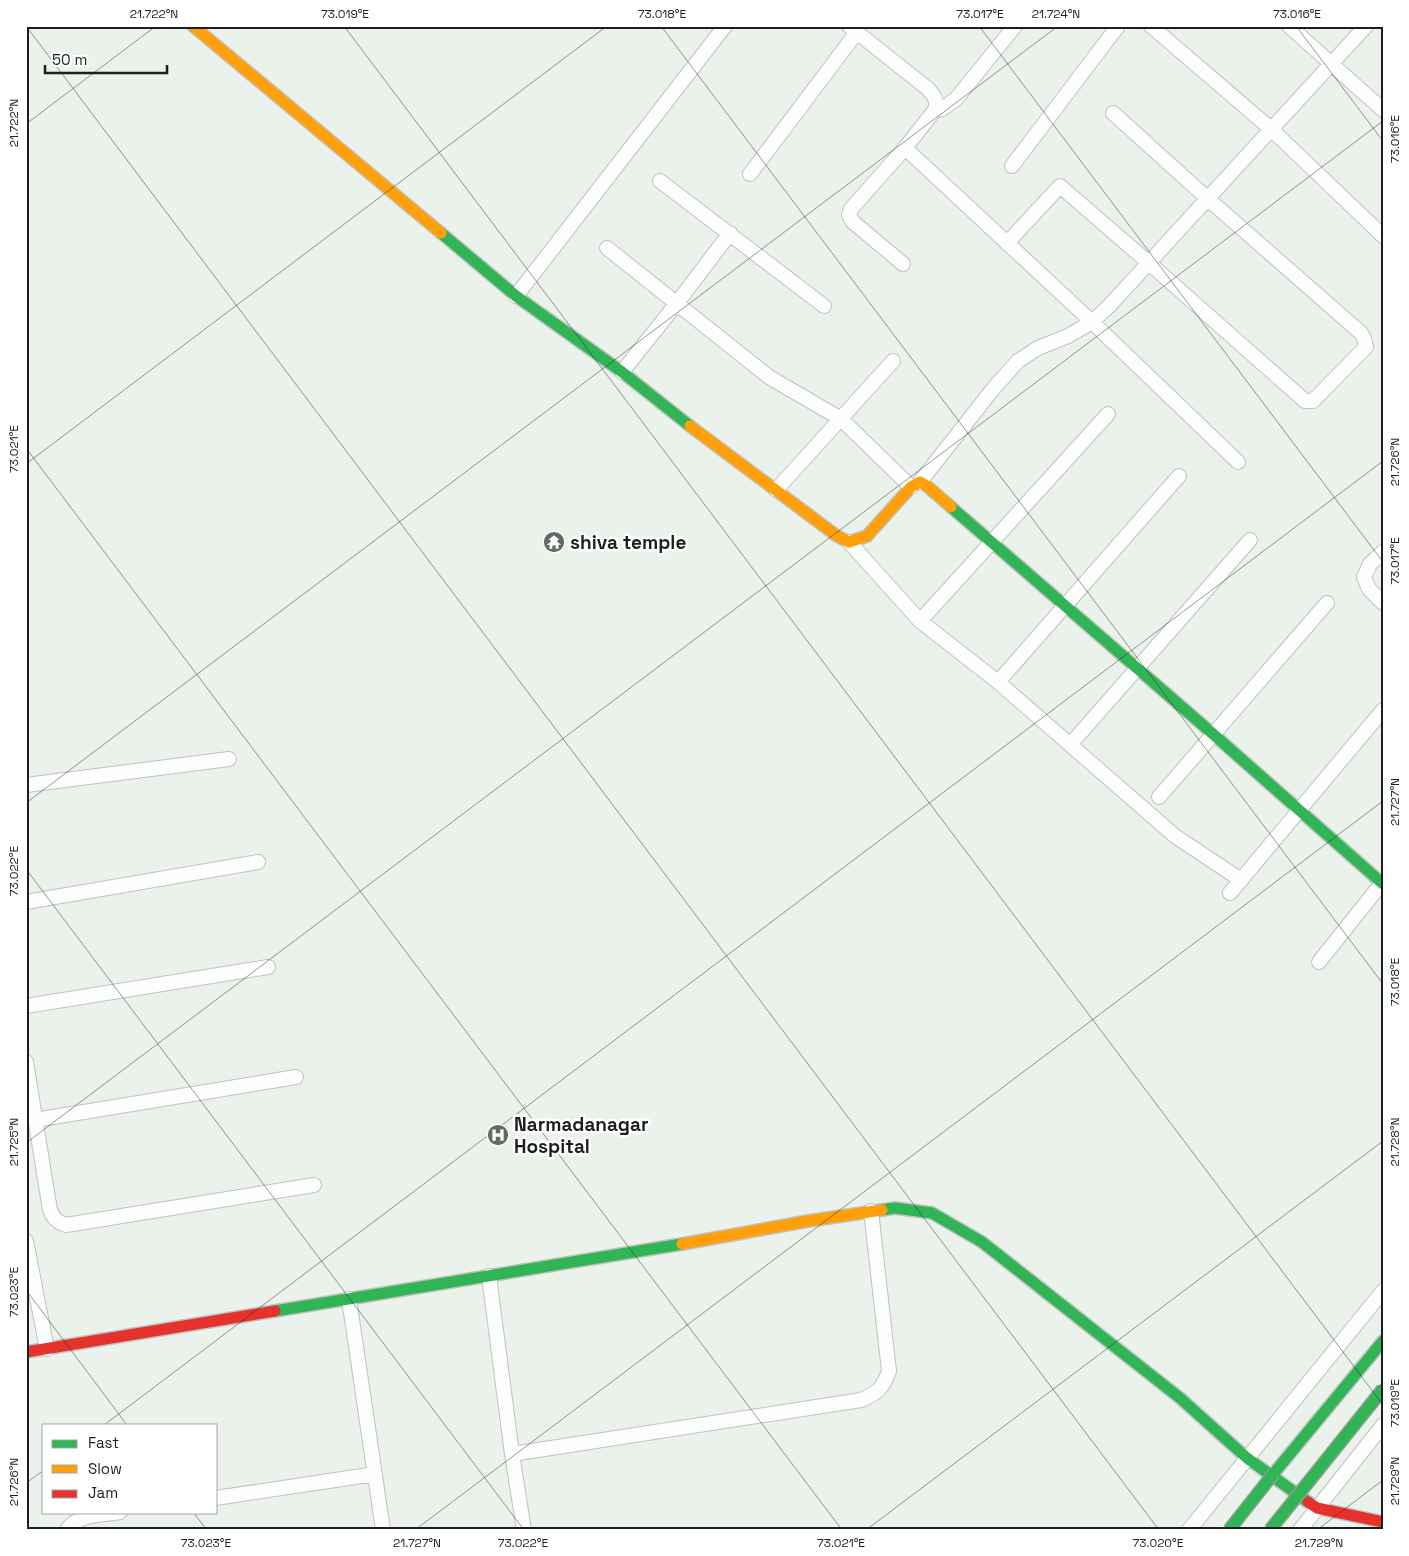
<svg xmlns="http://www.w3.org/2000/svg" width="1409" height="1556" font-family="'Space Grotesk',sans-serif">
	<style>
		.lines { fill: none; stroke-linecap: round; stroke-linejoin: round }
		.street-casing { stroke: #bec3be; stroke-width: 16 }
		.fast-casing { stroke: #bec3be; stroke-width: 14 }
		.slow-casing { stroke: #bec3be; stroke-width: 14 }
		.jam-casing { stroke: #bec3be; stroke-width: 14 }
		.street { stroke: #fcfdfc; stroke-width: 14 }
		.fast { stroke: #30b455; stroke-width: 11 }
		.slow { stroke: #ff9f0a; stroke-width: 11 }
		.jam { stroke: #e5322d; stroke-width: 11 }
		.fast-bridge-casing { stroke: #8fa090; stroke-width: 14; stroke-linecap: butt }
		.fast-bridge { stroke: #30b455; stroke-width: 11 }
		.ticks { fill: none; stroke: #1c201c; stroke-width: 1; stroke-opacity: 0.45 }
		.labels { text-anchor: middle; stroke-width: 5; stroke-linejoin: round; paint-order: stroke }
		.poi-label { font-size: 19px; font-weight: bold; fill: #1c201c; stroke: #fff; text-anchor: start }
		.neatline { fill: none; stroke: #1c201c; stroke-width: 2 }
		.ticks-label { font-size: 12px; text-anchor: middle; fill: #1c201c }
	</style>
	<rect width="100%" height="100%" fill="#ebf1eb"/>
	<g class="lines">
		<g class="street-casing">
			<path id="street" d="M849,26L927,88C934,95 938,100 935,110L905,148L851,209L849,215L853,222L903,264
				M1151,26L1271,129L1383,236
				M1289,26L1383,110
				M935,110L942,109L956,99L1015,26
				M905,148L1092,322L1238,462
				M1012,166L1118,26
				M750,174L857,32
				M660,181L824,306
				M1007,243L1060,186L1149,263L1305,401H1313L1366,347L1364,338L1361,333L1208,199L1113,113
				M607,248L769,377L841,419L911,487
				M516,296L725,26
				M622,372L677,303L730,233
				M920,482L993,389L1018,361L1038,348L1068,336L1092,322L1110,305L1366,26
				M776,490L893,361
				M849,542L920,621L998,682L1175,836L1241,880
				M1383,552L1370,564L1364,577L1369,589L1383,603
				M920,621L1108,414
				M998,682L1179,476
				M1076,738L1250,540
				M26,785L229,759
				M1159,797L1327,603
				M1230,893L1383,710
				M26,902L258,862
				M1319,962L1382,883
				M26,1006L268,967
				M26,1062L50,1210C54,1219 57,1222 66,1225L314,1185
				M35,1120L296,1077
				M26,1241L47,1349
				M489,1276L512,1454L524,1530
				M349,1299L383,1530
				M512,1454L861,1400C878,1393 883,1388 889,1371L871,1211
				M216,1498L375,1474
				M67,1530C77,1514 103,1515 120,1512
				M1189,1530L1383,1291
				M1300,1530L1383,1425"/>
		</g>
		<g class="fast-casing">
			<path id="fast" d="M441,233L516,296L622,372L690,426
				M951,507L1213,734L1383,884
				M882,1210L895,1208L932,1213L982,1242L1180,1398L1247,1458L1308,1502
				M275,1311L682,1244
				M1274,1473L1383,1341"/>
		</g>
		<g class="slow-casing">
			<path id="slow" d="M193,26L441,233
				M690,426L837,536L849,542L867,536L911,487L920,482L927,486L951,507
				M682,1244L808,1221L882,1210"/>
		</g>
		<g class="jam-casing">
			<path id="jam" d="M26,1352L275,1311
				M1308,1502L1317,1508L1383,1522"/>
		</g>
		<use href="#street" class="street"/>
		<use href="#fast" class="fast"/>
		<use href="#slow" class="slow"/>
		<use href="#jam" class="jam"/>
		<g class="fast-bridge-casing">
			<path id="fast-bridge" d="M1229,1530L1274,1473
				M1270,1530L1383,1389"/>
		</g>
		<use href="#fast-bridge" class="fast-bridge"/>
	</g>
	<path class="ticks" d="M26,26L1159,1530M344,26L1383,1405M661,26L1383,984M979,26L1383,562M1296,26L1383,141M26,124L156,26M26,448L842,1530M26,464L607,26M26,803L1058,26M26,869L524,1530M26,1143L1383,121M26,1290L127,1425M104,1425L1383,461M26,1483L44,1470M193,1512L207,1530M415,1530L1383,801M866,1530L1383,1141M1317,1530L1383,1480"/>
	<defs>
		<g id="temple-disc" transform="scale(1.125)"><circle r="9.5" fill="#646964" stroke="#fff"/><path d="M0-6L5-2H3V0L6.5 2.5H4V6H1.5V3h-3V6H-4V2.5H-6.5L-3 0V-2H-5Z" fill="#fff"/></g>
		<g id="hospital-disc" transform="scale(1.125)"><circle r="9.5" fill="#646964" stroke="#fff"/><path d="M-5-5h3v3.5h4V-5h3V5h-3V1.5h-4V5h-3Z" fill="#fff"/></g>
	</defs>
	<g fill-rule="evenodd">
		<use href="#temple-disc" x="554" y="542"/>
		<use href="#hospital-disc" x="498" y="1135"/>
	</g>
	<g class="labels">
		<g class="poi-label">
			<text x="570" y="549">shiva temple</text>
			<text x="514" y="1131">Narmadanagar<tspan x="514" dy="22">Hospital</tspan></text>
		</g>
	</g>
	<rect width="1409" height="1556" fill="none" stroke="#ffffff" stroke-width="55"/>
	<rect x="42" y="1424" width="175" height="90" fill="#ffffff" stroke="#a4a6a4"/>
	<rect x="52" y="1440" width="25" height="8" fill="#30b455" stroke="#a4a6a4"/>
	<text x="88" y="1448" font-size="15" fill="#1c201c">Fast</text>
	<rect x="52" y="1465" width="25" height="8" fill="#ff9f0a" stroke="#a4a6a4"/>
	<text x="88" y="1474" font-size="15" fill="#1c201c">Slow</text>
	<rect x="52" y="1490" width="25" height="8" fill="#e5322d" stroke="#a4a6a4"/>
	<text x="88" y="1498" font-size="15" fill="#1c201c">Jam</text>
	<path d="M45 65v8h122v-8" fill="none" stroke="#1c201c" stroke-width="2.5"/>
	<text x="52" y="65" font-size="15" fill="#1c201c" stroke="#ffffff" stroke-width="4" paint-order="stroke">50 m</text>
	<rect x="28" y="28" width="1354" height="1500" class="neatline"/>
	<g class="ticks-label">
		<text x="154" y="18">21.722°N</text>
		<text x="345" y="18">73.019°E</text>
		<text x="662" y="18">73.018°E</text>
		<text x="980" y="18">73.017°E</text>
		<text x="1056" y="18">21.724°N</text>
		<text x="1297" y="18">73.016°E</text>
		<text transform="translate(14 123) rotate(-90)" y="4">21.722°N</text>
		<text transform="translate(1395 139) rotate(-90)" y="4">73.016°E</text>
		<text transform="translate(14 449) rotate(-90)" y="4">73.021°E</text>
		<text transform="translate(1395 462) rotate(-90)" y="4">21.726°N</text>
		<text transform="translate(1395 561) rotate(-90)" y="4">73.017°E</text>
		<text transform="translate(1395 802) rotate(-90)" y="4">21.727°N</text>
		<text transform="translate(14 871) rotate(-90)" y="4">73.022°E</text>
		<text transform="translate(1395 982) rotate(-90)" y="4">73.018°E</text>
		<text transform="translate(1395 1142) rotate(-90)" y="4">21.728°N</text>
		<text transform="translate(14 1142) rotate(-90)" y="4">21.725°N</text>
		<text transform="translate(14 1292) rotate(-90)" y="4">73.023°E</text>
		<text transform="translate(1395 1403) rotate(-90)" y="4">73.019°E</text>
		<text transform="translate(1395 1481) rotate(-90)" y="4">21.729°N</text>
		<text transform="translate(14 1482) rotate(-90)" y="4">21.726°N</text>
		<text x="206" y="1547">73.023°E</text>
		<text x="417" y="1547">21.727°N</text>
		<text x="523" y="1547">73.022°E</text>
		<text x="841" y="1547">73.021°E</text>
		<text x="1158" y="1547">73.020°E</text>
		<text x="1319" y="1547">21.729°N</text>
	</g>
</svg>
